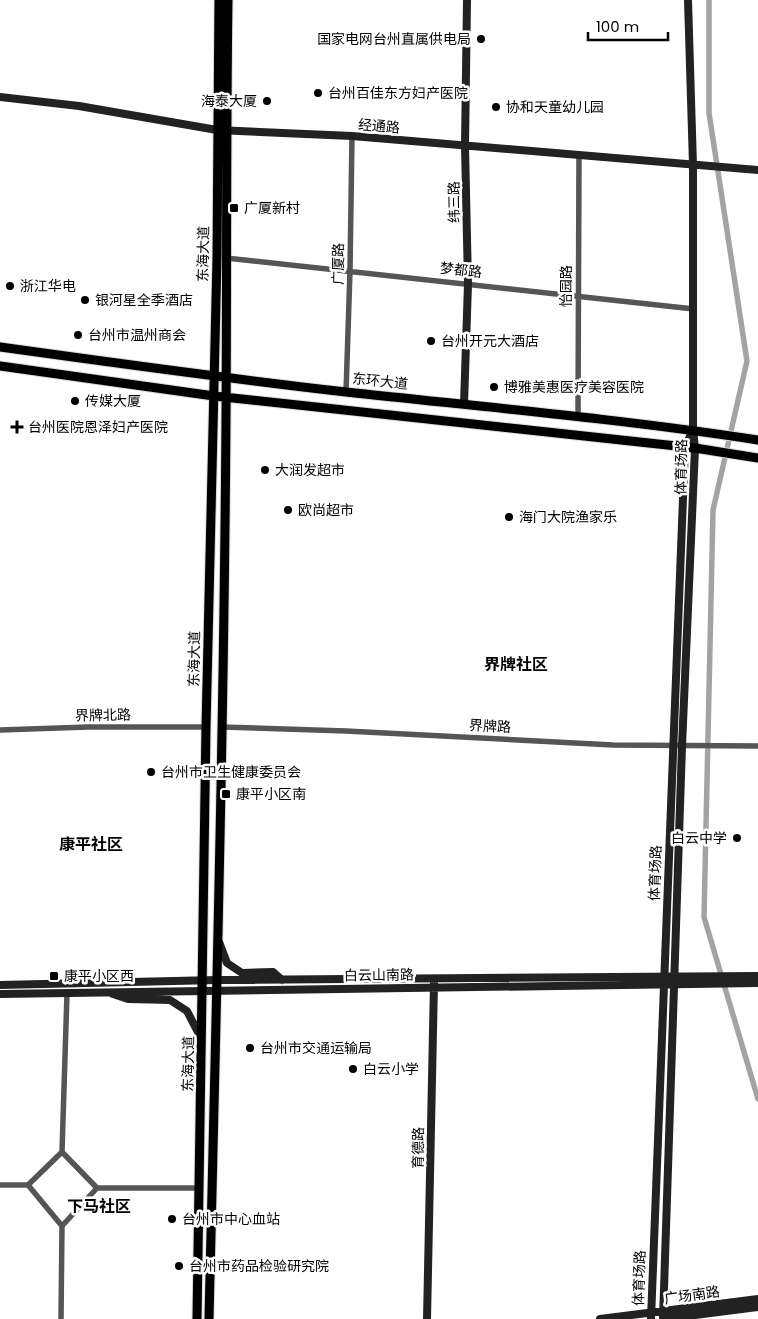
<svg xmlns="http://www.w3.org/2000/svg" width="758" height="1319" font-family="Poppins,'Noto Sans SC',sans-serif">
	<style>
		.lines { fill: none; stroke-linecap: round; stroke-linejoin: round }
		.canal { stroke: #a3a3a3; stroke-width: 5.5 }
		.primary-casing { stroke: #dbdbdb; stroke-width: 11 }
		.street { stroke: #555; stroke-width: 5.5 }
		.secondary { stroke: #222; stroke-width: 8 }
		.primary { stroke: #000; stroke-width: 9 }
		.poi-dot { fill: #000; stroke: #fff; stroke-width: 2 }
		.labels { text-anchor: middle; stroke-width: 5; stroke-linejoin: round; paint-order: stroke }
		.poi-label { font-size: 14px; fill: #000; stroke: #fff; text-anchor: start }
		.street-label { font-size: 14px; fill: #000; stroke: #fff }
		.quarter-label { font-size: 16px; font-weight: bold; fill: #000; stroke: #fff }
	</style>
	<rect width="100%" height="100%" fill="#fff"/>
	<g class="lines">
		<path class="canal" d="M709,0V113L747,361L713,510L704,917L758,1099"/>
		<g class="primary-casing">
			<path id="primary" d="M0,347C115,363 231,379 346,392C484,407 621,419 758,440
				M0,366L214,396L695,448L758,458
				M197,1319L206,727L217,258L219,0
				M209,1319C216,1019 224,718 226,418C227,278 226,139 228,0"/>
		</g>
		<path class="street" d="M226,258L694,309
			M346,392L350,271L352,136
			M578,416L579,155
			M221,727L346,731L613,745L758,746
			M0,730L88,727H206
			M62,1152L67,993
			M0,1185H28L62,1152L97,1188L62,1226L28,1185
			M97,1188H200
			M61,1319L62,1226"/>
		<path class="secondary" d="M0,97L79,106L217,130L352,136L758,170
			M464,404L468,284L465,146L467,0
			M219,942L227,963L242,973L273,972L282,980
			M0,985L217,980L758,976
			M0,994L758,983
			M113,994L128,999L170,1000L187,1011L201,1038
			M427,1319L434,983
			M600,1319L758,1299
			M651,1319L685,447L693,430
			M663,1319L682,746L695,448L693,430V165L688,0
			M664,1319L758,1307"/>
		<use href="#primary" class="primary"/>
	</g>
	<g class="poi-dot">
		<circle cx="481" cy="39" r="5"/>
		<circle cx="318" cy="93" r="5"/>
		<circle cx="267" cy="101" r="5"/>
		<circle cx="496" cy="107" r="5"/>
		<rect x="229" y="203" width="10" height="10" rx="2.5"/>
		<circle cx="10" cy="286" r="5"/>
		<circle cx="85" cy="300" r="5"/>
		<circle cx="78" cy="335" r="5"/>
		<circle cx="431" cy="341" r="5"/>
		<circle cx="494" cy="387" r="5"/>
		<circle cx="75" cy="401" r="5"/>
		<path d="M14.5 419.5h5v5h5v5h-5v5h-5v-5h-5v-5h5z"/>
		<circle cx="265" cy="470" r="5"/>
		<circle cx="288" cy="510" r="5"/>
		<circle cx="509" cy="517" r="5"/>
		<circle cx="151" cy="772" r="5"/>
		<rect x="221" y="789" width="10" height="10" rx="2.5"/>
		<circle cx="737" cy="838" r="5"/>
		<rect x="49" y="971" width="10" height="10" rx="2.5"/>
		<circle cx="250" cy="1048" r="5"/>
		<circle cx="353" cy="1069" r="5"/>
		<circle cx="172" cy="1219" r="5"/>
		<circle cx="179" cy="1266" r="5"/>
	</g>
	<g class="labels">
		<g class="poi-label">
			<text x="471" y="44" text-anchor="end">国家电网台州直属供电局</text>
			<text x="328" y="98">台州百佳东方妇产医院</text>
			<text x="257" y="106" text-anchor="end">海泰大厦</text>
			<text x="506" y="112">协和天童幼儿园</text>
			<text x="244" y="213">广厦新村</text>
			<text x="20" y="291">浙江华电</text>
			<text x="95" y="305">银河星全季酒店</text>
			<text x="88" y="340">台州市温州商会</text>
			<text x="441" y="346">台州开元大酒店</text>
			<text x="504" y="392">博雅美惠医疗美容医院</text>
			<text x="85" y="406">传媒大厦</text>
			<text x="28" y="432">台州医院恩泽妇产医院</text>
			<text x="275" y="475">大润发超市</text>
			<text x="298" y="515">欧尚超市</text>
			<text x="519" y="522">海门大院渔家乐</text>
			<text x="161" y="777">台州市卫生健康委员会</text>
			<text x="236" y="799">康平小区南</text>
			<text x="727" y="843" text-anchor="end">白云中学</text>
			<text x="64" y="981">康平小区西</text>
			<text x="260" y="1053">台州市交通运输局</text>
			<text x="363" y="1074">白云小学</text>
			<text x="182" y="1224">台州市中心血站</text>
			<text x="189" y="1271">台州市药品检验研究院</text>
		</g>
		<g class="street-label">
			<text transform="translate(379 126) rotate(5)" y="5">经通路</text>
			<text transform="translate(454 202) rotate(-91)" y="5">纬三路</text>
			<text transform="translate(203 254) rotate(-89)" y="5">东海大道</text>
			<text transform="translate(338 264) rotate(-89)" y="5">广厦路</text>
			<text transform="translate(461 270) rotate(6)" y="5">梦都路</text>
			<text transform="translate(566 286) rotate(-90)" y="5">怡园路</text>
			<text transform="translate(380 381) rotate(6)" y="5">东环大道</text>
			<text transform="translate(681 467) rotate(-89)" y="5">体育场路</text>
			<text transform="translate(194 659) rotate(-89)" y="5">东海大道</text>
			<text transform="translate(103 715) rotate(-1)" y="5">界牌北路</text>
			<text transform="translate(490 726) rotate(3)" y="5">界牌路</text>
			<text transform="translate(655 873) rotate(-88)" y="5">体育场路</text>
			<text transform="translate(379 975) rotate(-1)" y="5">白云山南路</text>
			<text transform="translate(188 1064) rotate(-89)" y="5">东海大道</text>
			<text transform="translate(418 1148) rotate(-89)" y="5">育德路</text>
			<text transform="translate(639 1278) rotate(-88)" y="5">体育场路</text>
			<text transform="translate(692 1295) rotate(-8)" y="5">广场南路</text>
		</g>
		<g class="quarter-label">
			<text x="516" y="670">界牌社区</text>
			<text x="91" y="850">康平社区</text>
			<text x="99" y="1212">下马社区</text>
		</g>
	</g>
	<path d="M588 32v8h80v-8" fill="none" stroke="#000000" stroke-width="2.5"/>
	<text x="596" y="32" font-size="15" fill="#000000" stroke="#ffffff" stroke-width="4" paint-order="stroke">100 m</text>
</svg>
